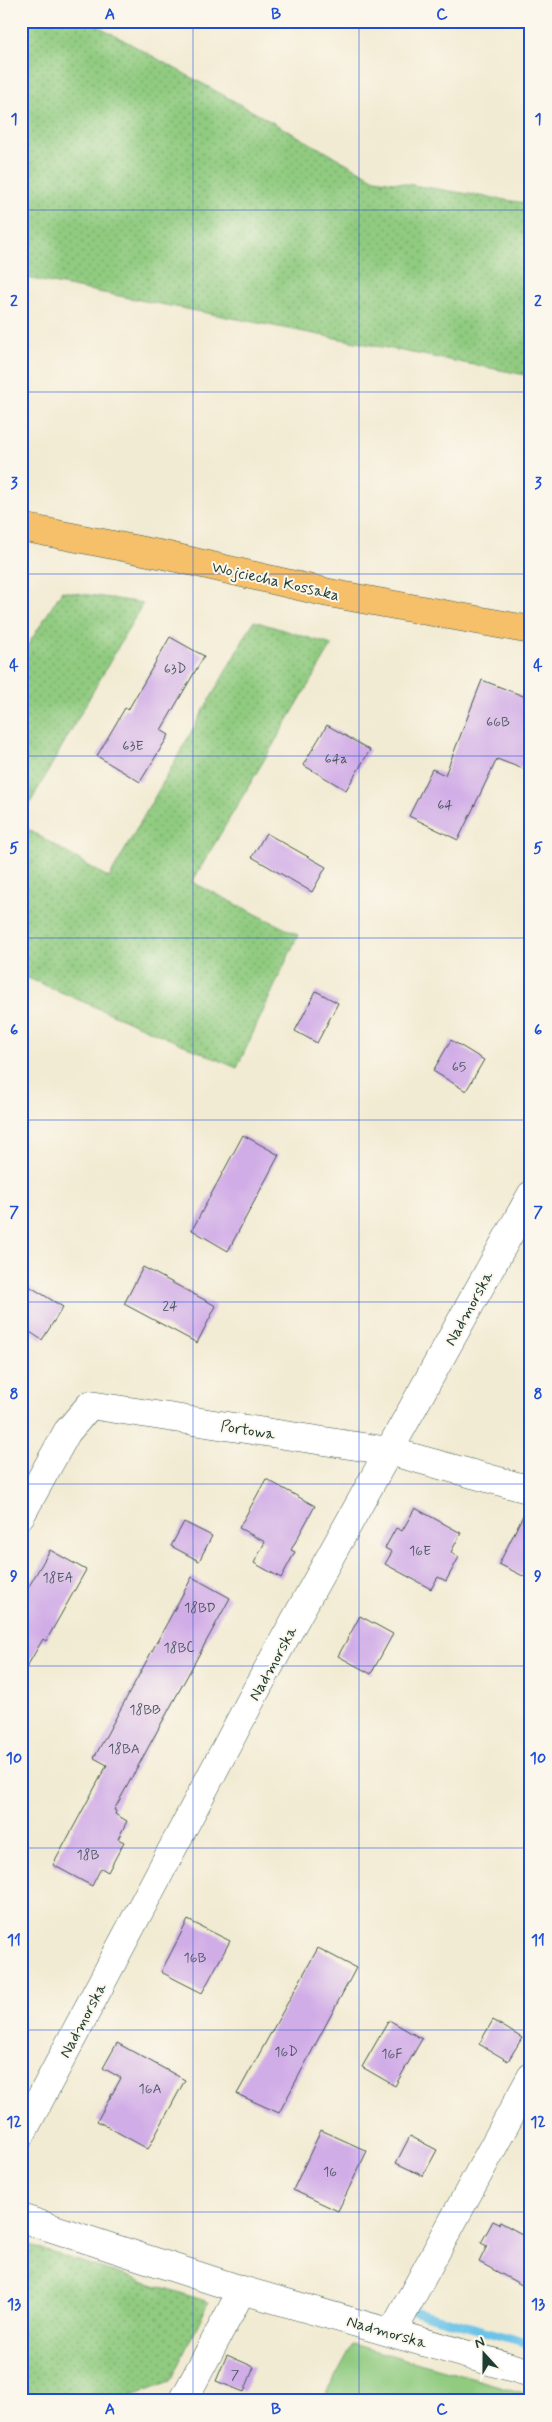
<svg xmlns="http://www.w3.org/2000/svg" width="552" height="2422" font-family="Mynerve,sans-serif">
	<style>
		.grass { fill: url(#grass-dots); stroke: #58845a }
		.garden { fill: #90cb80; stroke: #58845a }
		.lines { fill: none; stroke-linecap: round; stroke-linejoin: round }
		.stream { stroke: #6ac3e8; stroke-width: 9 }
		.building { fill: #d1ade7 }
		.minor-casing { stroke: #3f574c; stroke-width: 29 }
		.major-casing { stroke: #3f574c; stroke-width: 29 }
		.minor { stroke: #fff; stroke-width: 28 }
		.major { stroke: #f6c06b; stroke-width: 28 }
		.grid { fill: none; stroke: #1d4ed8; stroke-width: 1; stroke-opacity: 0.55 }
		.labels { text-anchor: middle; stroke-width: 4; stroke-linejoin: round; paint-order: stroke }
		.number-label { font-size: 14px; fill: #4c5961 }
		.street-label { font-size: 16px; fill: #1f3d34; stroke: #fbf7ec }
		.neatline { fill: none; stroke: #1d4ed8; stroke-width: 2 }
		.grid-label { font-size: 16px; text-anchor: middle; font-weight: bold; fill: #1d4ed8 }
	</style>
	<defs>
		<pattern id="grass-dots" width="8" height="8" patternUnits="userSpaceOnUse" patternTransform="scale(1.25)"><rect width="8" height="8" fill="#90cb80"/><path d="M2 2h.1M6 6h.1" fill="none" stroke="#75a66a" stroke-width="1.8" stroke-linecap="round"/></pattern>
	</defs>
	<rect width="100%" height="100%" fill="#fbf7ec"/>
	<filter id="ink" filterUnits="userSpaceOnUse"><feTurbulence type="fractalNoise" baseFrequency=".02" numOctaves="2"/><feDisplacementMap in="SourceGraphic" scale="10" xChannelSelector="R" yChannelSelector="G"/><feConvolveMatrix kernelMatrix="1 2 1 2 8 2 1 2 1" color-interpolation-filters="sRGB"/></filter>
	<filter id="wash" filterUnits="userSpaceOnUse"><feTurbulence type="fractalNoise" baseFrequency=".0096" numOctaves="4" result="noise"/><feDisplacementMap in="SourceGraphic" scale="20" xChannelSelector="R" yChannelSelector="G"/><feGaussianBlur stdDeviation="1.12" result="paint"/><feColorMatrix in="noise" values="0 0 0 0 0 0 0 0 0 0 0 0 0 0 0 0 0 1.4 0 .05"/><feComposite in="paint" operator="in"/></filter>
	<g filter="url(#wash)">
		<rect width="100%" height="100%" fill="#f2ebd3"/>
		<path class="grass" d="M21,21H89L375,179L531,204V376L21,277Z
			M62,591L143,603L21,819V656Z
			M254,621L332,645L192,882L298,935L237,1068L21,975V825L109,878Z
			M21,2243L209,2302L170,2381L120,2401H21Z"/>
		<path class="garden" d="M353,2344L517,2391L531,2396V2401H322Z"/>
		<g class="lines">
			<path class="stream" d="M413,2311L531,2344"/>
		</g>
		<g id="blocks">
			<path class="building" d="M170,637L204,656L161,730L169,735L140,782L97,756L125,708L128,710Z
				M482,680L531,699V772L497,759L458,840L409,816L432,769L445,775Z
				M327,725L370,750L346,790L303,765Z
				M266,833L326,867L312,892L252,857Z
				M316,991L338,1003L317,1043L295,1031Z
				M451,1040L484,1060L466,1091L433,1071Z
				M243,1135L279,1155L228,1251L192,1230Z
				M143,1267L216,1306L197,1343L124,1304Z
				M21,1281L63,1307L42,1340L21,1326Z
				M266,1479L315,1506L291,1550L295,1552L281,1578L254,1563L265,1542L239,1528Z
				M528,1505H531V1565L525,1577L499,1564Z
				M415,1508L461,1533L451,1552L459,1557L446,1581L438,1577L431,1589L385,1564L392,1552L385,1548L396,1528L402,1531Z
				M184,1522L212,1536L199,1561L171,1546Z
				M50,1550L86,1570L46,1641L43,1639L21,1677V1600Z
				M192,1577L230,1598L114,1810L116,1811L115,1814L127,1821L118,1839L124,1842L108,1872L101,1868L92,1886L53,1865L107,1765L94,1758Z
				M360,1616L393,1634L371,1674L338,1656Z
				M188,1920L230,1941L202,1993L161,1972Z
				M318,1948L356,1968L279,2113L237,2094Z
				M389,2020L422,2039L395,2086L362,2067Z
				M493,2020L522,2038L508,2061L479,2044Z
				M117,2043L185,2080L148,2149L97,2121L121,2078L103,2068Z
				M321,2130L367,2151L338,2211L293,2190Z
				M410,2136L437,2150L423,2176L396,2163Z
				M493,2221L499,2224L500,2222L531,2239V2290L479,2262L487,2246L481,2243Z
				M227,2355L254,2367L244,2392L216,2381Z"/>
		</g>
	</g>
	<g filter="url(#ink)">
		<use href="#blocks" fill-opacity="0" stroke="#3f574c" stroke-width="1"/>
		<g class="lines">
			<g class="minor-casing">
				<path id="minor" d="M21,1515L67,1432L90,1405L389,1451L531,1490
					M21,2135L260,1683L531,1195
					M21,2218L242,2290L531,2373
					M392,2333L531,2077
					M183,2401L242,2290"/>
			</g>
			<g class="major-casing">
				<path id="major" d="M21,527L164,555L329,593L531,630"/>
			</g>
			<use href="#minor" class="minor"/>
			<use href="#major" class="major"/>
		</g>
	</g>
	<path class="grid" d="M193,21V2401M359,21V2401M21,210H531M21,392H531M21,574H531M21,756H531M21,938H531M21,1120H531M21,1302H531M21,1484H531M21,1666H531M21,1848H531M21,2030H531M21,2212H531"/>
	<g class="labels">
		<g class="number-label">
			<text x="175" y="673">63D</text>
			<text x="498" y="726">66B</text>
			<text x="133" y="750">63E</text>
			<text x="336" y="763">64a</text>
			<text x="445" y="809">64</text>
			<text x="459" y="1071">65</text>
			<text x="170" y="1310">24</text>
			<text x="420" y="1555">16E</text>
			<text x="58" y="1582">18EA</text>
			<text x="200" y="1612">18BD</text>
			<text x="179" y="1652">18BC</text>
			<text x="145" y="1714">18BB</text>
			<text x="124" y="1753">18BA</text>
			<text x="88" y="1859">18B</text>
			<text x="195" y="1962">16B</text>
			<text x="286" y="2056">16D</text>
			<text x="392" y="2058">16F</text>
			<text x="150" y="2093">16A</text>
			<text x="330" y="2176">16</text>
			<text x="235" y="2379">7</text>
		</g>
		<g class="street-label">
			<text transform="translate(276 580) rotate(13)" y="6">Wojciecha Kossaka</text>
			<text transform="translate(468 1308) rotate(-61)" y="6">Nadmorska</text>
			<text transform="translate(248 1429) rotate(9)" y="6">Portowa</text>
			<text transform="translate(272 1663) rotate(-61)" y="6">Nadmorska</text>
			<text transform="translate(82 2020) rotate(-62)" y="6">Nadmorska</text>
			<text transform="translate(387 2331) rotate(16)" y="6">Nadmorska</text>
		</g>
	</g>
	<rect width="552" height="2422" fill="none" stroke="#fbf7ec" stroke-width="55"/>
	<g transform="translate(484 2354) rotate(339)" stroke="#fbf7ec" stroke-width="4" paint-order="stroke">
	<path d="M0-4L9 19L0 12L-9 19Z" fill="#1f3d34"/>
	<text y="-8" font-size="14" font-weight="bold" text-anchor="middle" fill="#1f3d34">N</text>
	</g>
	<rect x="28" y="28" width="496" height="2366" class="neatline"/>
	<g class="grid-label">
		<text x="110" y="19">A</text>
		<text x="276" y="19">B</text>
		<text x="442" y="19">C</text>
		<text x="14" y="124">1</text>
		<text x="538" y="124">1</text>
		<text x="14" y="306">2</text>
		<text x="538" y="306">2</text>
		<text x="14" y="488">3</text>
		<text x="538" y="488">3</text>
		<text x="14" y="670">4</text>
		<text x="538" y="670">4</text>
		<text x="14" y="853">5</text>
		<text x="538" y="853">5</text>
		<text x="14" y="1035">6</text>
		<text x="538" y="1035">6</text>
		<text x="14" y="1217">7</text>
		<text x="538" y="1217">7</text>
		<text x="14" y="1399">8</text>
		<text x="538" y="1399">8</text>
		<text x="14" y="1581">9</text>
		<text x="538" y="1581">9</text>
		<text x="14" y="1763">10</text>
		<text x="538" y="1763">10</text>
		<text x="14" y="1945">11</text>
		<text x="538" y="1945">11</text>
		<text x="14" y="2127">12</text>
		<text x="538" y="2127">12</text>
		<text x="14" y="2309">13</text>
		<text x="538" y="2309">13</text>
		<text x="110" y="2414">A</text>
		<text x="276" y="2414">B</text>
		<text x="442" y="2414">C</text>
	</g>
</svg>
